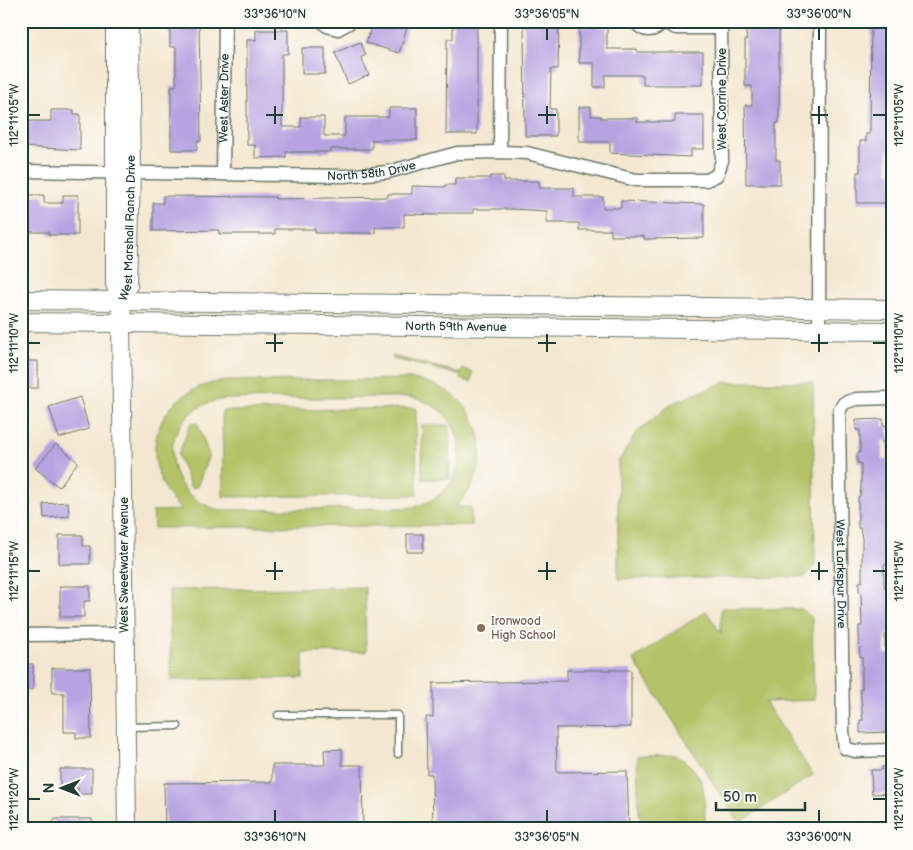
<svg xmlns="http://www.w3.org/2000/svg" width="913" height="850" font-family="'Balsamiq Sans',sans-serif">
	<style>
		.green { fill: #b3c366; stroke: #69804d; fill-rule: evenodd }
		.building { fill: #b7a3e1 }
		.lines { fill: none; stroke-linecap: round; stroke-linejoin: round }
		.lane-casing { stroke: #6a786b; stroke-width: 9 }
		.street-casing { stroke: #6a786b; stroke-width: 15 }
		.secondary-casing { stroke: #6a786b; stroke-width: 20 }
		.lane { stroke: #fff; stroke-width: 6 }
		.street { stroke: #fff; stroke-width: 12 }
		.secondary { stroke: #fff; stroke-width: 18 }
		.ticks { fill: none; stroke: #1f3d34; stroke-width: 2 }
		.education-dot { fill: #8d6e63; stroke: #fdfcf7; stroke-width: 2 }
		.labels { text-anchor: middle; stroke-width: 4; stroke-linejoin: round; paint-order: stroke }
		.street-label { font-size: 12px; fill: #1f3d34; stroke: #fdfcf7 }
		.education-label { font-size: 12px; fill: #785e54; stroke: #fdfcf7; text-anchor: start }
		.neatline { fill: none; stroke: #1f3d34; stroke-width: 2 }
		.ticks-label { font-size: 12px; text-anchor: middle; fill: #1f3d34 }
	</style>
	<rect width="100%" height="100%" fill="#fdfcf7"/>
	<filter id="ink" filterUnits="userSpaceOnUse"><feTurbulence type="fractalNoise" baseFrequency=".02" numOctaves="2"/><feDisplacementMap in="SourceGraphic" scale="10" xChannelSelector="R" yChannelSelector="G"/><feConvolveMatrix kernelMatrix="1 2 1 2 8 2 1 2 1" color-interpolation-filters="sRGB"/></filter>
	<filter id="wash" filterUnits="userSpaceOnUse"><feTurbulence type="fractalNoise" baseFrequency=".0096" numOctaves="4" result="noise"/><feDisplacementMap in="SourceGraphic" scale="20" xChannelSelector="R" yChannelSelector="G"/><feGaussianBlur stdDeviation="1.12" result="paint"/><feColorMatrix in="noise" values="0 0 0 0 0 0 0 0 0 0 0 0 0 0 0 0 0 1.4 0 .05"/><feComposite in="paint" operator="in"/></filter>
	<g filter="url(#wash)">
		<rect width="100%" height="100%" fill="#f4e7d0"/>
		<path class="green" d="M393,356L461,373L463,369L473,372L471,382L460,379L461,375L393,359Z
			M411,379C479,387 504,459 456,507H471V525L154,528L153,511L181,510C132,461 155,387 226,381ZM407,397C478,406 477,501 405,508L221,510C153,496 157,406 226,399Z
			M725,382H813L815,566L805,577L618,579V462L636,433L671,404Z
			M416,408L417,495L223,497L222,411Z
			M197,422L209,455L197,487L191,488L178,455L191,423Z
			M422,425H449L450,479H422Z
			M365,587L366,652L303,653V678L171,680L169,590Z
			M721,608L802,609L812,618L814,700L765,702L813,775L739,823L633,659L706,611L721,633Z
			M675,755C706,772 705,791 705,823H646L639,816L637,756Z"/>
		<g id="blocks">
			<path class="building" d="M170,21H199L201,141H197V150H171V86H176V47H170Z
				M373,21H389L407,27L399,53L366,43Z
				M453,21H477V134H446L447,39H453Z
				M524,21L559,23L558,69H551L550,109H556V136H525Z
				M744,21H779V123H776V160H780V184H746L745,105H752V86H745V40H747Z
				M871,21H891L892,149H888V172H892V203H857V172H860V141H866V134H870Z
				M579,27H607V49H637V52H703V85H643V75H605V87H594V63H579Z
				M256,30H288V54H282V127H301V117H324V136H345V117H389V108H417V140H372V149H330V152H286V157L255,158V145H247V40H256Z
				M360,42L366,55L361,57L369,75L348,84L335,53Z
				M302,48H325V74H302Z
				M579,107H591V116H601V118H637V122H675V115H704V149H691V157L610,153V142H579Z
				M51,110H74V114H80V150L21,147V121H51Z
				M490,176H504V181H539V188H574V197H603V208H621V201L704,204V238L644,239V236H611V230H579V223H547V211L512,209H473V213H439V215L404,214V227H375V233H315V229H275V234H219V230L153,231V203H163V196L275,197V199L388,197V194H412V186L445,187V185H455V178H490Z
				M21,195H44V203H63V195H78V235H49V232H21Z
				M21,361H38V388H21Z
				M80,397L89,429L59,438L49,407Z
				M883,419V426H888L889,441H882L883,460H888V486H891L892,537H889V564H884V582L885,588H890L892,615V635H885V654H890L892,732L860,733V720H863L860,689H862V657H860L859,635V626H862L861,592H859V582H862V538L860,528H858V497L860,496L861,486V463H857V453H860V430H856V420Z
				M56,444L78,462L59,487L35,468Z
				M68,502L69,516L44,518L43,504Z
				M407,534H423V552H407Z
				M59,535H83V546H90V564H59Z
				M60,586H90V601H84V617H60Z
				M21,664H33V690H21Z
				M52,668H90L91,738H76V732H64V693H52Z
				M567,670H631V727L556,728L557,772L627,771L629,829H433L432,774H427L426,717H433V683L567,681Z
				M342,749V765H362L363,829H165L164,783L272,782V765H325L324,750Z
				M882,767H891L892,793L872,794L871,770H882Z
				M60,769H92V794H78V788H60Z
				M54,819H92V829H54Z"/>
		</g>
	</g>
	<g filter="url(#ink)">
		<use href="#blocks" fill-opacity="0" stroke="#6a786b" stroke-width="1"/>
		<g class="lines">
			<g class="lane-casing">
				<path id="lane" d="M278,715H398V754
					M126,727L178,726"/>
			</g>
			<g class="street-casing">
				<g id="street">
					<path d="M322,21L327,26L338,29L352,21"/>
					<path d="M635,21C642,33 656,33 663,21"/>
					<path d="M663,22L676,28H721"/>
					<path d="M500,152L501,21"/>
					<path id="s1" d="M21,171L344,176L388,172L457,153L500,152L527,153L636,180H707L717,175L722,161L721,21"/>
					<path id="s2" d="M223,174L225,21"/>
					<path d="M819,330L820,21"/>
					<path id="s3" d="M892,398L856,399L844,403L839,411L843,731L845,748L855,751L892,750"/>
					<path d="M21,635L124,634"/>
				</g>
			</g>
			<g class="secondary-casing">
				<g id="secondary">
					<path d="M115,21V284L122,301"/>
					<path d="M21,300L892,309"/>
					<path id="s4" d="M21,322L892,331"/>
					<path id="s5" d="M127,829L121,322L122,301L128,285L131,173L129,21"/>
				</g>
			</g>
			<use href="#lane" class="lane"/>
			<use href="#street" class="street"/>
			<use href="#secondary" class="secondary"/>
		</g>
	</g>
	<path class="ticks" d="M275,28V40M547,28V40M819,28V40M275,106V124M547,106V124M819,106V124M28,115H40M266,115H283M538,115H556M811,115H828M873,115H886M275,334V352M547,334V352M819,334V352M28,343H40M266,343H283M538,343H556M811,343H828M873,343H886M275,562V580M547,562V580M819,562V580M28,571H40M266,571H283M538,571H556M811,571H828M873,571H886M28,799H40M873,799H886M275,810V822M547,810V822M819,810V822"/>
	<circle class="education-dot" cx="481" cy="628" r="5"/>
	<g class="labels">
		<g class="street-label">
			<text dy="4" stroke="none"><textPath href="#s2" startOffset="76">West Aster Drive</textPath></text>
			<text transform="translate(722 99) rotate(-90)" y="4">West Corrine Drive</text>
			<text dy="4" stroke="none"><textPath href="#s1" startOffset="351">North 58th Drive</textPath></text>
			<text dy="4" stroke="none"><textPath href="#s5" startOffset="602">West Marshall Ranch Drive</textPath></text>
			<text dy="4" stroke="none"><textPath href="#s4" startOffset="435">North 59th Avenue</textPath></text>
			<text transform="translate(124 565) rotate(-90)" y="4">West Sweetwater Avenue</text>
			<text dy="4" stroke="none"><textPath href="#s3" startOffset="221">West Larkspur Drive</textPath></text>
		</g>
		<g class="education-label">
			<text x="491" y="625">Ironwood<tspan x="491" dy="14">High School</tspan></text>
		</g>
	</g>
	<rect width="913" height="850" fill="none" stroke="#fdfcf7" stroke-width="55"/>
	<g transform="translate(62 788) rotate(270)" stroke="#fdfcf7" stroke-width="4" paint-order="stroke">
	<path d="M0-4L9 19L0 12L-9 19Z" fill="#1f3d34"/>
	<text y="-8" font-size="14" font-weight="bold" text-anchor="middle" fill="#1f3d34">N</text>
	</g>
	<path d="M716 802v8h89v-8" fill="none" stroke="#1f3d34" stroke-width="2.5"/>
	<text x="723" y="802" font-size="15" fill="#1f3d34" stroke="#fdfcf7" stroke-width="4" paint-order="stroke">50 m</text>
	<rect x="28" y="28" width="858" height="794" class="neatline"/>
	<g class="ticks-label">
		<text x="275" y="18">33°36'10"N</text>
		<text x="547" y="18">33°36'05"N</text>
		<text x="819" y="18">33°36'00"N</text>
		<text transform="translate(899 115) rotate(-90)" y="4">112°11'05"W</text>
		<text transform="translate(14 115) rotate(-90)" y="4">112°11'05"W</text>
		<text transform="translate(899 343) rotate(-90)" y="4">112°11'10"W</text>
		<text transform="translate(14 343) rotate(-90)" y="4">112°11'10"W</text>
		<text transform="translate(899 571) rotate(-90)" y="4">112°11'15"W</text>
		<text transform="translate(14 571) rotate(-90)" y="4">112°11'15"W</text>
		<text transform="translate(899 799) rotate(-90)" y="4">112°11'20"W</text>
		<text transform="translate(14 799) rotate(-90)" y="4">112°11'20"W</text>
		<text x="275" y="841">33°36'10"N</text>
		<text x="547" y="841">33°36'05"N</text>
		<text x="819" y="841">33°36'00"N</text>
	</g>
</svg>
